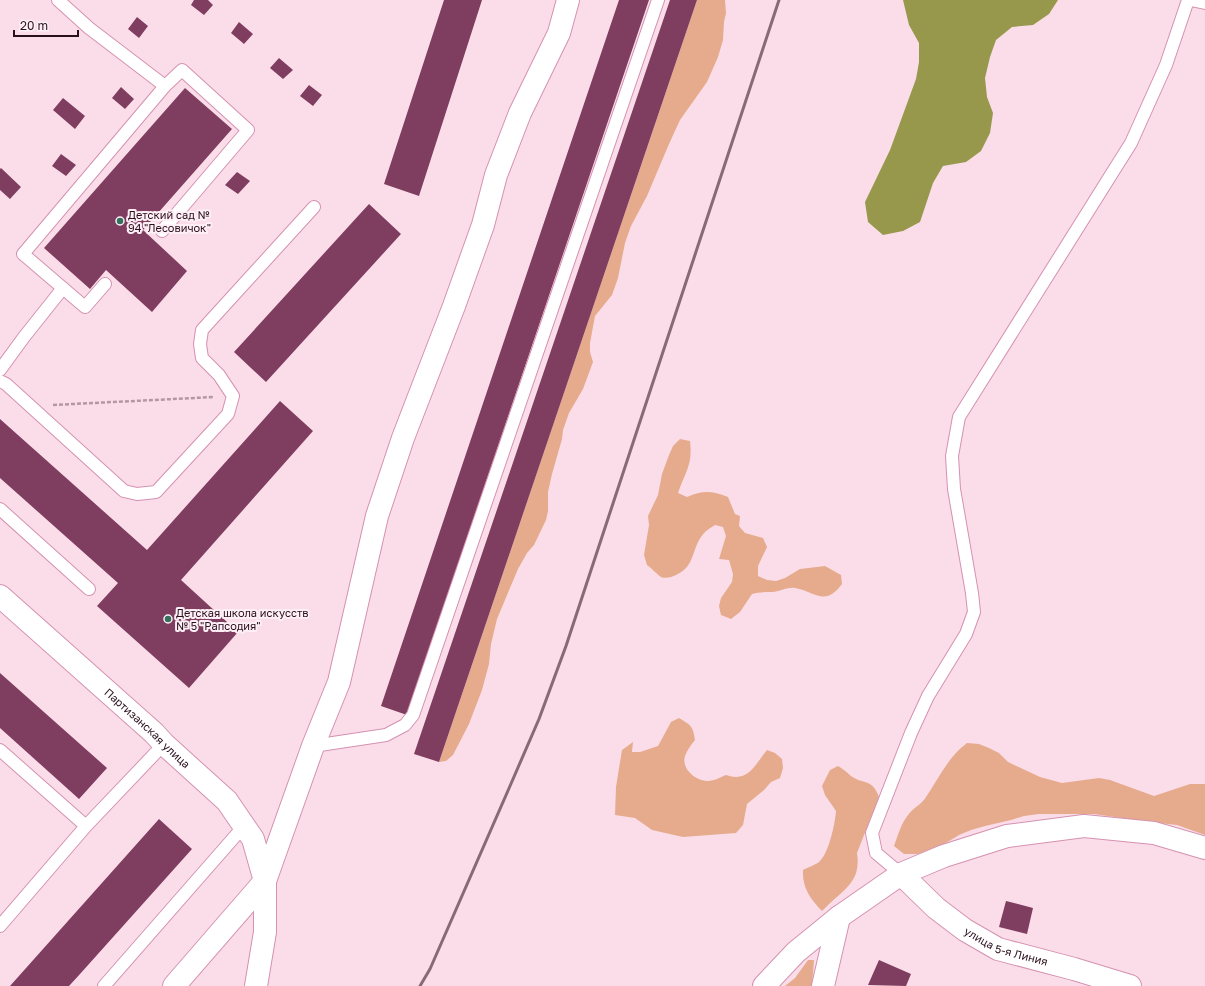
<svg xmlns="http://www.w3.org/2000/svg" width="1205" height="986" font-family="'Golos Text',sans-serif">
	<style>
		.green { fill: #e5ab8c }
		.water { fill: #97984c }
		.building { fill: #7f3d5f }
		.lines { fill: none; stroke-linecap: round; stroke-linejoin: round }
		.service-casing { stroke: #d591b1; stroke-width: 14 }
		.minor-casing { stroke: #d591b1; stroke-width: 24 }
		.tertiary-casing { stroke: #d591b1; stroke-width: 24 }
		.path { stroke: #b497a4; stroke-width: 2.5; stroke-dasharray: 4 2; stroke-linecap: butt }
		.service { stroke: #fff; stroke-width: 12 }
		.minor { stroke: #fff; stroke-width: 22 }
		.tertiary { stroke: #fff; stroke-width: 22 }
		.rail { stroke: #866a77; stroke-width: 3 }
		.poi-dot { fill: #33715d; stroke: #feeff6; stroke-width: 1.5 }
		.labels { text-anchor: middle; stroke-width: 4; stroke-linejoin: round; paint-order: stroke }
		.poi-label { font-size: 11px; fill: #2a101d; stroke: #feeff6; text-anchor: start }
		.street-label { font-size: 11px; fill: #2a101d; stroke: #feeff6 }
	</style>
	<rect width="100%" height="100%" fill="#fbddea"/>
	<path class="green" d="M697,0H725L726,13L724,22L723,40L718,57L707,82L680,120L669,144L647,196L631,226L625,243L618,278L612,295L595,316L590,343V352L593,362L583,389L569,413L563,430L562,439L552,474L548,492V511L546,520L534,545L527,553L518,569L497,619L491,644L489,664L482,690L469,724L453,755L446,761L439,762Z
		M680,439L690,441C693,465 685,472 678,493L687,497C703,490 712,491 728,497L735,514L740,516L739,526L745,533L763,538L767,547L758,566V576L767,580L776,581L785,578L800,569L825,566L841,575L842,584C825,607 816,592 795,588C788,587 781,591 773,592C766,592 759,592 752,594L740,612L731,619L721,615L719,606L721,598L732,582L733,574L729,560L719,559L726,536L723,527L715,525C710,528 704,532 701,537C691,552 695,566 676,575C672,577 666,579 661,577C658,575 651,568 647,565L644,555L649,525L648,516L658,495L662,474L669,455L673,446Z
		M679,718C691,725 693,726 695,740C691,745 687,750 685,756C681,769 696,781 708,781C714,781 721,777 726,775C749,783 755,764 767,750L775,753L782,759L783,768L780,778L771,782L764,790L747,804L743,825L736,833L683,837L652,830L635,818L615,815L616,787L622,750L633,742L632,752H640L658,746L671,722Z
		M967,743L979,744L989,748L999,753L1008,762L1040,777L1062,783L1099,778L1110,780L1154,796L1190,784H1205V835L1177,825L1150,822L1094,814H1039L1024,816L1011,820L985,826L971,830L959,835L946,843L918,854H904L894,846C898,835 901,824 908,815C913,808 922,804 926,797C939,778 948,757 967,743Z
		M838,766C843,769 847,772 851,776C864,785 872,778 879,797L857,853C860,874 853,883 838,896C832,901 827,906 822,911C810,899 802,887 803,870C808,867 816,865 820,861C829,852 835,824 836,811L825,795L822,786L830,770Z
		M808,960H814L812,986H785L795,978Z"/>
	<path class="water" d="M903,0H1058L1049,14L1033,25L1012,27L996,40L990,57L985,78L987,97L993,113L990,133L981,151L966,162L943,166L933,183L920,222L903,231L883,235L868,222L865,202L890,150L916,79L919,62V43L909,25Z"/>
	<path class="building" d="M194,0H208L213,5L204,15L191,5Z
		M444,0H482L419,196L384,184Z
		M619,0H649L407,715L381,706Z
		M670,0H697L439,762L414,754Z
		M137,17L148,26L139,38L128,29Z
		M239,22L253,34L244,44L231,33Z
		M279,58L293,70L283,79L270,68Z
		M309,85L322,95L313,106L300,96Z
		M121,87L134,99L125,109L112,98Z
		M185,88L232,129L143,230L187,271L152,312L106,270L90,289L44,248Z
		M63,98L85,116L75,129L53,110Z
		M61,154L76,165L66,176L52,166Z
		M1,168L21,187L10,199L0,190V169Z
		M237,172L250,181L238,194L225,185Z
		M369,204L401,234L266,382L234,352Z
		M280,401L313,431L181,580L238,632L189,688L97,606L118,583L0,478V419L147,550Z
		M0,673L107,768L79,799L0,728Z
		M159,819L192,849L80,974L69,986H10Z
		M1006,901L1033,908L1027,934L999,927Z
		M879,960L911,974L906,986L868,985Z"/>
	<g class="lines">
		<g class="service-casing">
			<path id="service" d="M58,0L89,28L165,86
				M1191,0L1205,3
				M105,284L85,307L23,254L165,86L182,70L248,130L162,231
				M0,370L24,337L63,288
				M0,381L6,384L124,491L137,494L156,492L228,414L233,396L219,375L202,358L200,344L202,330L314,207
				M0,509L89,589
				M313,746L386,735L405,725L413,715L658,0
				M0,750L86,826
				M901,874L876,853L872,833L911,733L928,696L966,634L974,612L972,593L954,489L952,456L959,417L1131,143L1166,65L1188,0
				M0,926L86,826L164,744
				M104,986L244,826"/>
		</g>
		<g class="minor-casing">
			<g id="minor">
				<path id="s1" d="M901,874L936,908L965,930L998,949L1074,969L1130,986"/>
				<path d="M174,986L265,881L313,746L339,682L377,516L403,438L454,306L483,225L496,175L520,113L559,33L568,0"/>
				<path d="M823,986L839,917"/>
			</g>
		</g>
		<g class="tertiary-casing">
			<g id="tertiary">
				<path id="s2" d="M0,596L154,733L164,744L227,801L253,839L265,881V932L256,986"/>
				<path d="M764,986L796,952L839,917L901,874L944,856L1007,836L1084,826L1154,833L1205,848"/>
			</g>
		</g>
		<path class="path" d="M53,405L214,397"/>
		<use href="#service" class="service"/>
		<use href="#minor" class="minor"/>
		<use href="#tertiary" class="tertiary"/>
		<path class="rail" d="M420,986L430,969L510,786L539,719L566,646L779,0"/>
	</g>
	<g class="poi-dot">
		<circle cx="120" cy="221" r="4"/>
		<circle cx="168" cy="619" r="4"/>
	</g>
	<g class="labels">
		<g class="poi-label">
			<text x="128" y="219">Детский сад №<tspan x="128" dy="13">94 "Лесовичок"</tspan></text>
			<text x="176" y="617">Детская школа искусств<tspan x="176" dy="13">№ 5 "Рапсодия"</tspan></text>
		</g>
		<g class="street-label">
			<text dy="4" stroke="none"><textPath href="#s2" startOffset="198">Партизанская улица</textPath></text>
			<text dy="4" stroke="none"><textPath href="#s1" startOffset="130">улица 5-я Линия</textPath></text>
		</g>
	</g>
	<path d="M14 30v6h64v-6" fill="none" stroke="#2a101d" stroke-width="2"/>
	<text x="20" y="30" font-size="12" fill="#2a101d" stroke="#feeff6" stroke-width="3" paint-order="stroke">20 m</text>
</svg>
